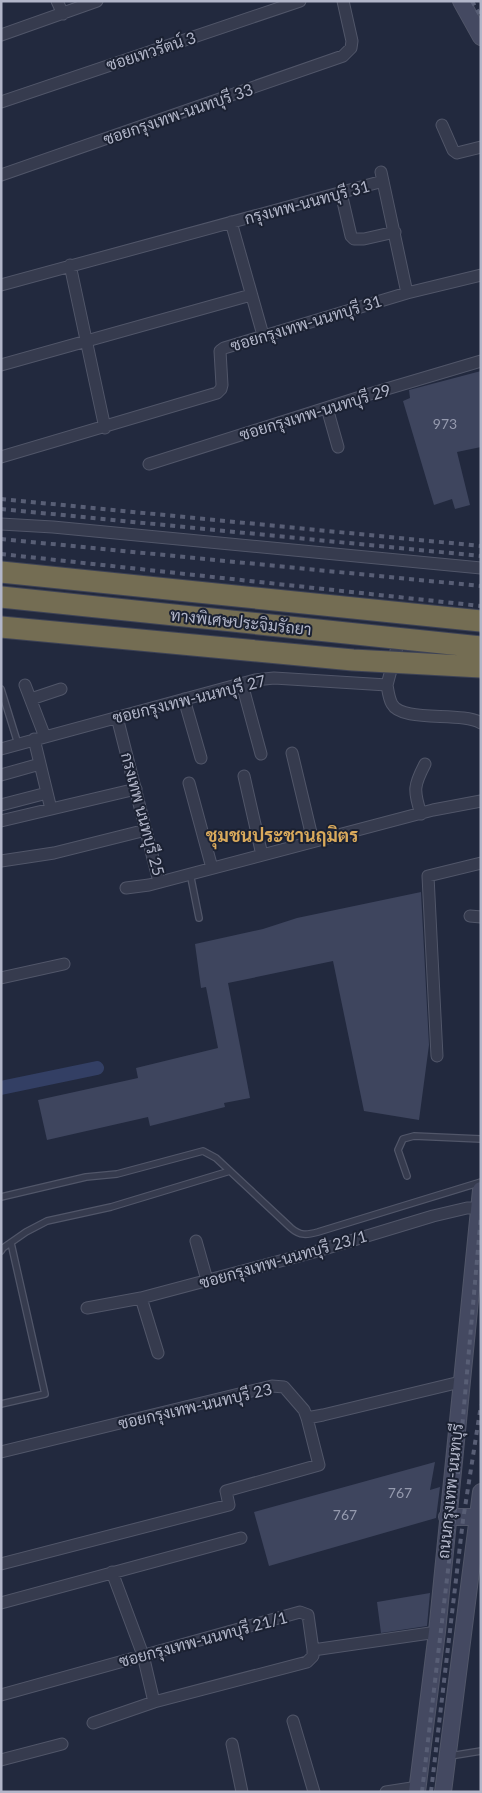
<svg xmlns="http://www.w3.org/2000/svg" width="482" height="1793" font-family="Lato,Sarabun,sans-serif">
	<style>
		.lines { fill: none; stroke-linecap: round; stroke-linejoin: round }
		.canal { stroke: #333f64; stroke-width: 14 }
		.building { fill: #3e455e }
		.lane-casing { stroke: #515669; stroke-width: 8 }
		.street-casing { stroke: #515669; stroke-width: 13 }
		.secondary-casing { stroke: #515669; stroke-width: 18 }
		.highway-casing { stroke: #3e4356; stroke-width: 23 }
		.lane { stroke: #363b4e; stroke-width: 5.5 }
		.street { stroke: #363b4e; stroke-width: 11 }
		.secondary { stroke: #444961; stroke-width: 16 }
		.highway { stroke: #746d53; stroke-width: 21 }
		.rail { stroke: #585e75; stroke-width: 4; stroke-dasharray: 5 5; stroke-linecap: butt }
		.highway-bridge-casing { stroke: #3e4356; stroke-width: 23; stroke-linecap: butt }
		.highway-bridge { stroke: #746d53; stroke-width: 21 }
		.labels { text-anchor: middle; stroke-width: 4; stroke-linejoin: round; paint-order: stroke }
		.number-label { font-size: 14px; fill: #959aae }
		.street-label { font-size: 16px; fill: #b2b6c9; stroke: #1b2132 }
		.neighbourhood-label { font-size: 18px; font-weight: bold; fill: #daaa5c; stroke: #1b2132 }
	</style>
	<rect width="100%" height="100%" fill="#22293e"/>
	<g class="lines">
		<path class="canal" d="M1,1088L97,1068"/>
	</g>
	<path class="building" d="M481,371V447L457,452L470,505L455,509L452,499L434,505L403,401L410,398L409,390Z
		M421,892L429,1045L419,1120L364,1111L333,961L228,983L250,1098L224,1103L225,1107L150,1126L148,1117L47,1140L38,1100L138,1078L136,1068L218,1048L206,987L201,988L195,944L263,929L297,918Z
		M435,1462L430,1490L440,1487L436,1518L269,1566L254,1512Z
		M430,1593L427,1626L381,1633L377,1602Z"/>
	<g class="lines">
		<g class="lane-casing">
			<path id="lane" d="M1,689L18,744
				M190,873L199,918
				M407,1176L398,1150L403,1139L414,1136L481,1139
				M1,1197L86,1177L117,1174L203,1151L216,1158L291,1228C300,1236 307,1235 318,1232L481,1182
				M1,1251L3,1248L26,1232L47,1221L111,1207L230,1171
				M1,1404L45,1394L11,1243
				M450,1756L481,1751"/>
		</g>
		<g class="street-casing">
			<path id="street" d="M57,1L63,14
				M1,35L97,1
				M1,102L300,1
				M442,125L453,150L457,153L481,147
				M381,172L407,293
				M1,175L343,56L351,48L352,41L343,1
				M341,193L351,236L354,239H364L395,232
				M231,222L263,335
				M70,265L105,428
				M1,285L383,181
				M1,365L251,295
				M327,408L338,447
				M1,457L217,393L221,389L222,385L220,351L224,348L407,293L481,275
				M149,464L373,393L481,361
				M1,524L53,527L481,568
				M242,684L261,754
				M25,685L45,737
				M387,685C388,691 389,699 392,704C402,723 462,711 481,723
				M31,699L61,689
				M184,699L201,758
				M117,717L159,882
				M34,739L51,809
				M1,749L255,680L274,678L387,685L400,636
				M292,753L313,841
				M1,775L40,764
				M244,776L262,855
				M189,783L212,868
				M1,805L47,793
				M421,814C413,790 414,785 425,764
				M1,821L136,789
				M1,861L54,853L146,830
				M126,888L149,885L433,810L481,801
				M470,916L481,917
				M1,978L64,964
				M437,1056L428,876L481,863
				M196,1241L207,1280
				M141,1298L158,1353
				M87,1308L141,1298L314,1252L433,1216L467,1208H478
				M1,1452L272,1386L284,1387L304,1410L307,1418L323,1415L456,1383L461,1380
				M1,1564L229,1505L226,1491L319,1465L307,1418
				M112,1572L143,1655L154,1702
				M1,1603L241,1538
				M1,1695L300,1612L308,1615L313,1650L437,1632
				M293,1721L314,1792
				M93,1723L154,1702L307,1662L313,1656V1650
				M232,1744L242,1792
				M1,1760L62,1744
				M386,1792L418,1787"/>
		</g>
		<g class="secondary-casing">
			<path id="secondary" d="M461,1L481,37
				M447,1517H477
				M417,1792L437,1632L481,1190
				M443,1792L481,1492"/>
		</g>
		<g class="highway-casing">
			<path id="highway" d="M1,572L481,621"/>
		</g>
		<use href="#lane" class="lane"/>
		<use href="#street" class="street"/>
		<use href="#secondary" class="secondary"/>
		<use href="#highway" class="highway"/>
		<path class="rail" d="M472,1L481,17
			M1,499L481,546
			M1,509L481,556
			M1,539L481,586
			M1,554L481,606
			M422,1792L454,1519L481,1215
			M431,1792L463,1520L481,1405"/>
		<g class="highway-bridge-casing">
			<path id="highway-bridge" d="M1,597L481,647
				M1,627L353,660L481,667"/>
		</g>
		<use href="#highway-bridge" class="highway-bridge"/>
	</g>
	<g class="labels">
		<g class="number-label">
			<text x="445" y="429">973</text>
			<text x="400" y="1498">767</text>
			<text x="345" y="1520">767</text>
		</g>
		<g class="street-label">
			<text transform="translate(151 51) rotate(-18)" y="6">ซอยเทวรัตน์ 3</text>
			<text transform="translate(178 114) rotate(-19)" y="6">ซอยกรุงเทพ-นนทบุรี 33</text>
			<text transform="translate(307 202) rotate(-15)" y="6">กรุงเทพ-นนทบุรี 31</text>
			<text transform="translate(306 323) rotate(-17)" y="6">ซอยกรุงเทพ-นนทบุรี 31</text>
			<text transform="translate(315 412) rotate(-17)" y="6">ซอยกรุงเทพ-นนทบุรี 29</text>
			<text transform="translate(241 622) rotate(6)" y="6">ทางพิเศษประจิมรัถยา</text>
			<text transform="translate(189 699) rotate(-14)" y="6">ซอยกรุงเทพ-นนทบุรี 27</text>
			<text transform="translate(143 814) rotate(75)" y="6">กรงเทพ นนทบุรี 25</text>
			<text transform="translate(283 1259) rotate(-16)" y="6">ซอยกรุงเทพ-นนทบุรี 23/1</text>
			<text transform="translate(195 1406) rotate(-13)" y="6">ซอยกรุงเทพ-นนทบุรี 23</text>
			<text transform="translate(450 1491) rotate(-84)" y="6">ถนนกรุงเทพ-นนทบุรี</text>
			<text transform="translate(203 1639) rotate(-15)" y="6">ซอยกรุงเทพ-นนทบุรี 21/1</text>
		</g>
		<g class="neighbourhood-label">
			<text x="282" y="842">ชุมชนประชานฤมิตร</text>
		</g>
	</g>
	<rect width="482" height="1793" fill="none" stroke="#b2b6c9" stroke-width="5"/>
</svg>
